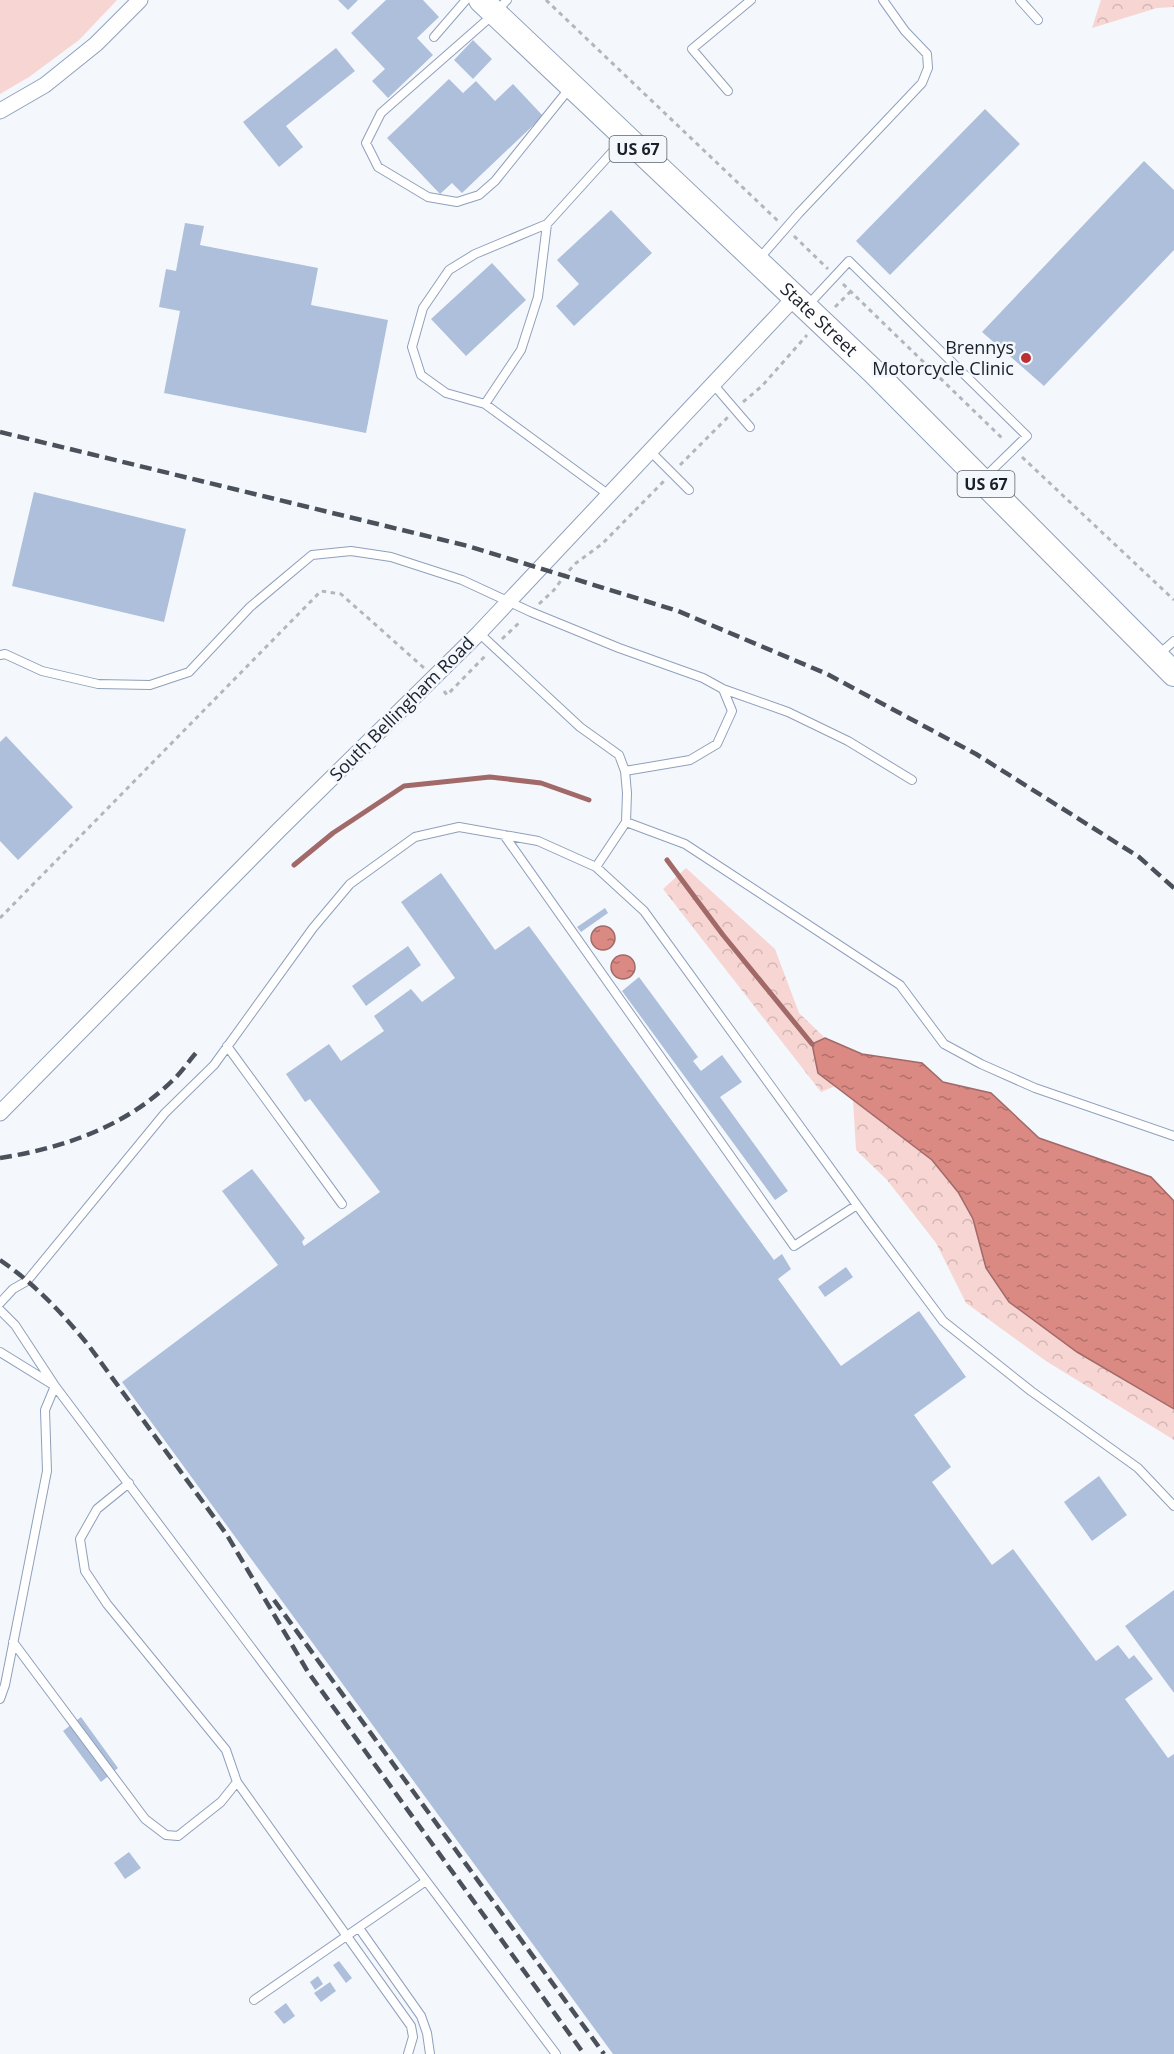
<svg xmlns="http://www.w3.org/2000/svg" width="1174" height="2054" font-family="'Open Sans',sans-serif">
	<style>
		.forest { fill: url(#forest-crowns) }
		.park { fill: #f7d5d2 }
		.water { fill: url(#water-ripples); stroke: #a16a68; stroke-width: 1.5 }
		.lines { fill: none; stroke-linecap: round; stroke-linejoin: round }
		.stream { stroke: #a16a68; stroke-width: 5 }
		.building { fill: #adbfdb }
		.service-casing { stroke: #8fa0bb; stroke-width: 10 }
		.minor-casing { stroke: #8fa0bb; stroke-width: 17 }
		.primary-casing { stroke: #8fa0bb; stroke-width: 26 }
		.path { stroke: #b2b7bd; stroke-width: 3; stroke-dasharray: 4.5 4.5; stroke-linecap: butt }
		.service { stroke: #fff; stroke-width: 8 }
		.minor { stroke: #fff; stroke-width: 15 }
		.primary { stroke: #fff; stroke-width: 24 }
		.rail { stroke: #4a515a; stroke-width: 4.5; stroke-dasharray: 12 6; stroke-linecap: butt }
		.poi-dot { fill: #bd2e32; stroke: #f4f8fd; stroke-width: 2 }
		.labels { text-anchor: middle; stroke-width: 5; stroke-linejoin: round; paint-order: stroke }
		.shield { fill: #f4f8fd; stroke: #5b6169; stroke-width: 1.5 }
		.shield-label { font-size: 16px; font-weight: bold; fill: #19202a }
		.street-label { font-size: 18px; fill: #19202a; stroke: #f4f8fd }
		.poi-label { font-size: 18px; fill: #19202a; stroke: #f4f8fd; text-anchor: end }
	</style>
	<defs>
		<pattern id="forest-crowns" width="20" height="18" patternUnits="userSpaceOnUse" patternTransform="scale(1.5)"><rect width="20" height="18" fill="#f7d5d2"/><path d="M2 6a3 3 0 1 1 6 0M12 15a3 3 0 1 1 6 0" fill="none" stroke="#d3b7b4"/></pattern>
		<pattern id="water-ripples" width="26" height="14" patternUnits="userSpaceOnUse" patternTransform="scale(1.5)"><rect width="26" height="14" fill="#db8983"/><path d="M2 4q2-2 4 0t4 0M15 11q2-2 4 0t4 0" fill="none" stroke="#b1706b"/></pattern>
	</defs>
	<rect width="100%" height="100%" fill="#f4f8fd"/>
	<path class="forest" d="M1101,0H1174V7L1157,8L1092,28Z
		M686,868L775,949L799,1013L825,1038L812,1044L818,1073L835,1086L821,1092L663,889Z
		M853,1100L932,1160L958,1192L973,1219L986,1268L1009,1302L1077,1352L1174,1409V1440L1046,1361L966,1303L936,1243L887,1180L856,1150Z"/>
	<path class="park" d="M0,0H117L79,40L29,77L0,94Z"/>
	<path class="water" d="M591 938a12 12 0 1 1 24 0a12 12 0 1 1-24 0Z
		M611 967a12 12 0 1 1 24 0a12 12 0 1 1-24 0Z
		M825,1038L862,1054L922,1063L943,1082L991,1093L1039,1138L1151,1177L1174,1201V1409L1077,1352L1009,1302L986,1268L973,1219L958,1192L932,1160L818,1073L812,1044Z"/>
	<g class="lines">
		<path class="stream" d="M667,860L723,935L812,1044
			M294,865L333,833L404,786L490,777L541,783L589,800"/>
	</g>
	<path class="building" d="M338,0H358L348,10Z
		M386,0H423L439,17L417,38L433,55L388,98L372,81L385,69L351,33Z
		M473,40L492,59L473,79L454,60Z
		M336,48L355,71L286,126L303,147L279,167L243,122Z
		M449,79L463,93L476,81L495,101L513,84L543,116L462,193L452,183L440,194L387,138Z
		M985,109L1020,144L890,275L856,241Z
		M1144,161L1174,190V250L1044,386L982,332Z
		M611,210L652,253L574,326L556,306L579,284L557,260Z
		M185,223L204,226L200,245L318,268L311,305L388,320L366,433L164,393L180,311L159,307L166,269L176,271Z
		M492,263L526,300L466,356L431,319Z
		M34,492L186,529L164,622L12,586Z
		M6,736L73,807L18,860L0,841V742Z
		M441,873L495,950L529,926L774,1260L782,1254L791,1269L778,1279L841,1366L919,1311L966,1377L914,1415L951,1467L932,1482L992,1565L1013,1549L1096,1661L1118,1645L1129,1659L1134,1655L1153,1679L1125,1699L1168,1758L1174,1754V2054H613L122,1382L278,1265L222,1191L252,1169L305,1238L302,1242L304,1246L380,1192L310,1099L305,1102L286,1074L329,1044L341,1061L384,1031L374,1016L411,989L422,1002L455,978L401,902Z
		M605,908L608,913L581,932L577,927Z
		M408,946L421,965L366,1006L352,986Z
		M639,977L698,1057L693,1061L701,1071L722,1055L742,1082L720,1097L788,1191L775,1200L622,991Z
		M846,1267L853,1277L825,1297L818,1287Z
		M1099,1476L1127,1515L1092,1541L1064,1502Z
		M1174,1590V1693L1125,1626Z
		M81,1717L118,1768L101,1782L63,1731Z
		M129,1852L141,1868L125,1879L114,1863Z
		M339,1961L352,1978L346,1983L333,1965Z
		M318,1976L323,1984L315,1990L310,1982Z
		M330,1982L336,1991L321,2002L314,1993Z
		M286,2003L295,2016L284,2024L274,2012Z"/>
	<g class="lines">
		<g class="service-casing">
			<path id="service" d="M507,0L495,13L381,113L366,143L378,167L428,197L457,202L479,195L495,181L569,89
				M1020,0L1038,20
				M434,37L466,0
				M728,91L692,49L751,0
				M758,260L799,213L922,83L928,68L927,54L905,31L883,0
				M808,305L849,261L1027,436L985,477
				M713,384L750,427
				M485,404L521,350L538,297L547,224
				M650,451L689,490
				M609,495L485,404L446,393L421,375L412,347L423,308L449,270L475,254L547,224L623,140
				M479,633L580,727L619,755L625,771L627,793L626,822L596,867
				M0,655L5,654L42,671L98,684L150,685L189,672L250,607L312,555L351,551L391,557L462,580L531,612L619,648L703,678L723,689L788,712L848,741L912,780
				M1158,655L1174,641
				M625,771L690,760L717,744L732,711L723,689
				M626,822L685,844L900,985L944,1044L981,1064L1035,1088L1174,1136
				M504,835L794,1246L857,1205
				M227,1046L342,1204
				M0,1303L13,1289L27,1281L165,1113L214,1065L313,928L350,884L415,837L459,827L538,841L596,867L644,911L870,1223L943,1321L1031,1391L1138,1468L1174,1506
				M0,1310L15,1325L55,1386L556,2054
				M0,1352L55,1386L45,1410L47,1471L5,1685L0,1699
				M13,1642L145,1819L166,1835L178,1836L221,1802L237,1782L226,1750L107,1604L85,1571L80,1539L97,1509L129,1483
				M237,1782L411,2026L413,2037L408,2054
				M359,1928L421,2016L427,2033L430,2054
				M254,2000L426,1881"/>
		</g>
		<g class="minor-casing">
			<path id="minor" d="M0,111L45,85L96,44L140,0
				M0,1113L280,829L479,633L795,297"/>
		</g>
		<g class="primary-casing">
			<g id="primary">
				<path id="s1" d="M481,0L874,372L1174,674"/>
			</g>
		</g>
		<path class="path" d="M546,0L778,221
			M794,236L828,269
			M843,284L1004,440
			M835,307L851,291
			M743,402L762,386L807,335
			M1022,457L1174,600
			M680,465L728,417
			M539,604L554,590L565,575L576,563L602,544L664,481
			M502,639L521,621
			M444,691L447,695L487,654
			M0,918L321,591L341,594L424,668"/>
		<use href="#service" class="service"/>
		<use href="#minor" class="minor"/>
		<use href="#primary" class="primary"/>
		<path class="rail" d="M0,432L468,546L678,611L827,674L976,754L1139,857L1174,888
			M0,1158C63,1148 125,1127 172,1081C181,1073 188,1062 196,1053
			M0,1260C35,1284 63,1314 89,1346L227,1535L308,1672L584,2054
			M274,1600L604,2054"/>
	</g>
	<circle class="poi-dot" cx="1026" cy="358" r="6"/>
	<g class="labels">
		<g class="shield">
			<rect x="609.5" y="136" width="57" height="26" rx="4.5"/>
			<rect x="957.5" y="471" width="57" height="26" rx="4.5"/>
		</g>
		<g class="shield-label">
			<text x="638" y="155">US 67</text>
			<text x="986" y="490">US 67</text>
		</g>
		<g class="street-label">
			<text dy="6" stroke="none"><textPath href="#s1" startOffset="465">State Street</textPath></text>
			<text transform="translate(402 709) rotate(-45)" y="6">South Bellingham Road</text>
		</g>
		<g class="poi-label">
			<text x="1014" y="354">Brennys<tspan x="1014" dy="21">Motorcycle Clinic</tspan></text>
		</g>
	</g>
</svg>
